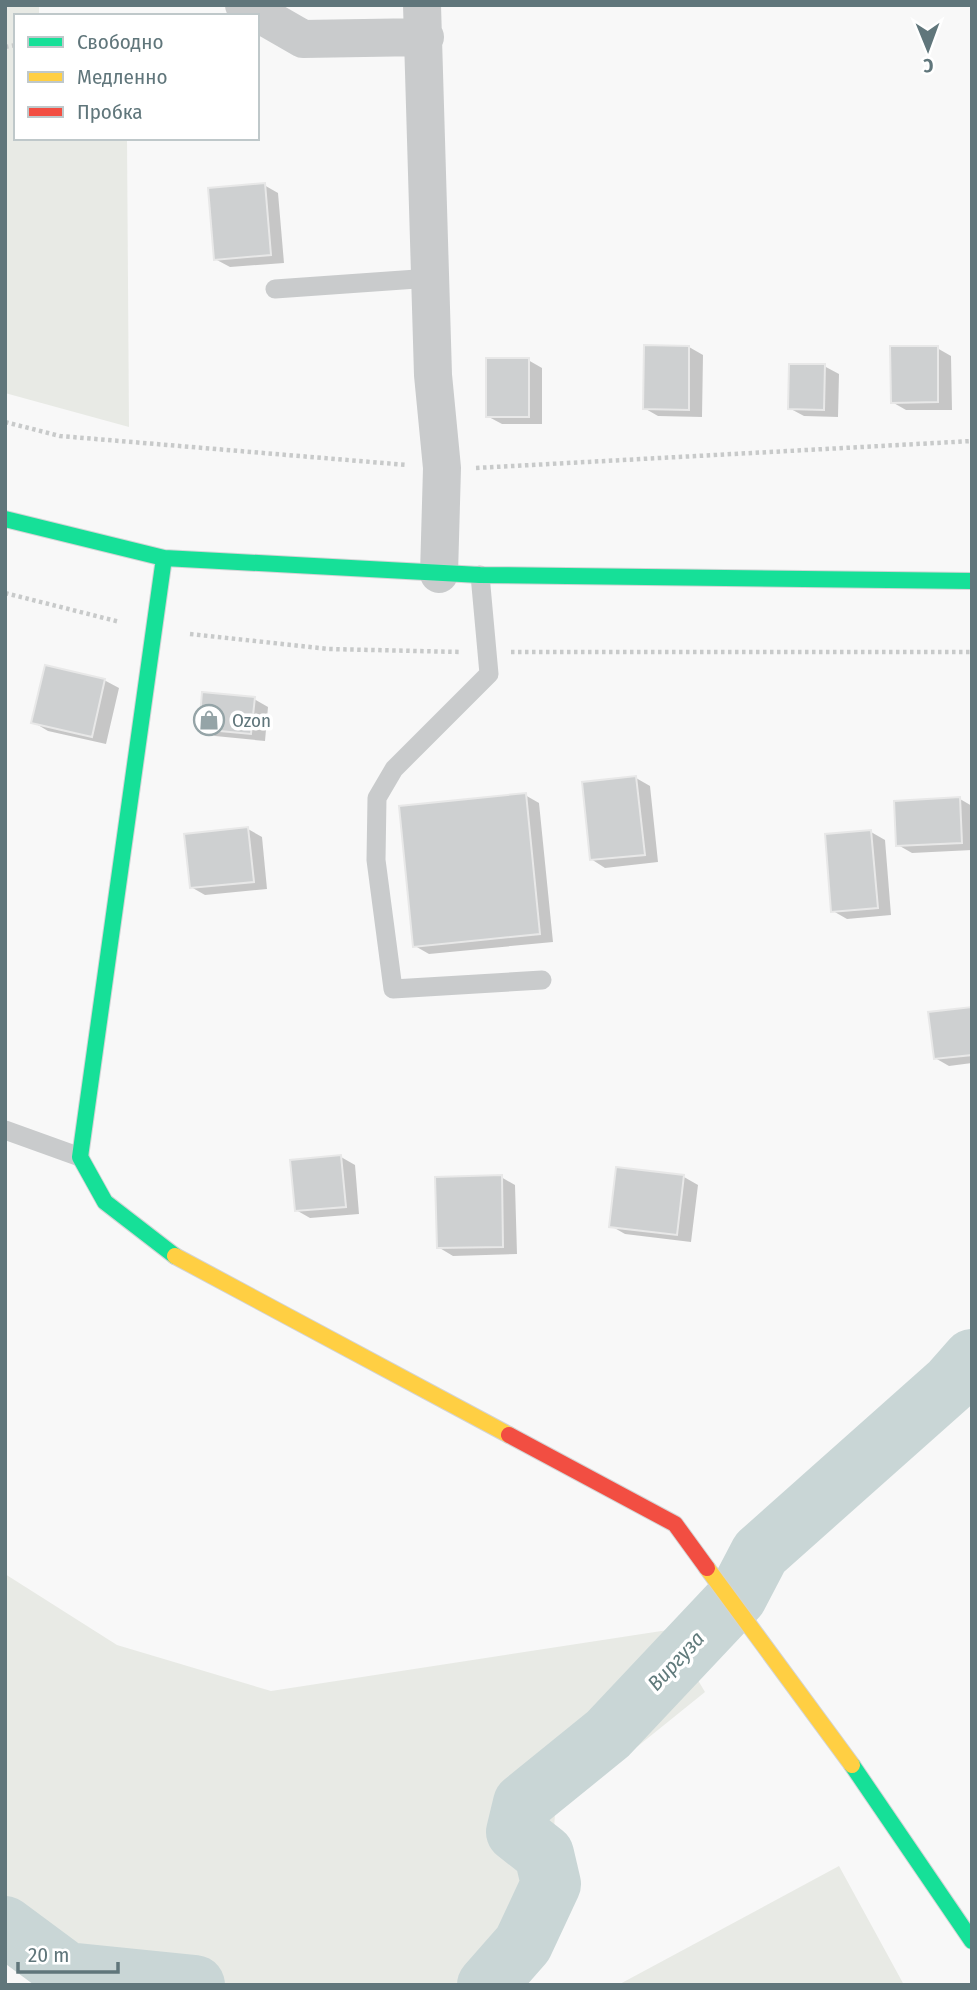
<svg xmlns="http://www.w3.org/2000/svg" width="977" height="1990" font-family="'Fira Sans Condensed',sans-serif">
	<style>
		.green { fill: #e8eae5 }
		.shadow { fill: #0003 }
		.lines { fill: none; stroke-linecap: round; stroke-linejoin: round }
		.river { stroke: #c9d6d6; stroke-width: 60 }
		.building { fill: #ced0d1; stroke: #e8e8e8; stroke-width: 2 }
		.fast-casing { stroke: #d3d4d5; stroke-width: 18 }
		.slow-casing { stroke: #d3d4d5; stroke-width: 18 }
		.jam-casing { stroke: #d3d4d5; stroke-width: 18 }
		.path { stroke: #c8caca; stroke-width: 4.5; stroke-dasharray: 3.5 3.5; stroke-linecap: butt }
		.lane { stroke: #c9cbcc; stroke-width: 19 }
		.street { stroke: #c9cbcc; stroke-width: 38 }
		.fast { stroke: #16e098; stroke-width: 16 }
		.slow { stroke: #ffcf43; stroke-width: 16 }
		.jam { stroke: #f24e42; stroke-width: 16 }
		.labels { text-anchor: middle; stroke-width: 7; stroke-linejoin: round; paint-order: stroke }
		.poi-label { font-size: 19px; fill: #60767b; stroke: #fff; text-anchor: start }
		.water-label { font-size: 21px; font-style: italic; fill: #607a7b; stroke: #fff }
	</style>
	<rect width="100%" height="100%" fill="#f8f8f8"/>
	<path class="green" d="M5,5H39V16H16V138H127L129,427L5,393Z
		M5,1574L117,1645L271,1691L668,1630L705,1692L555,1813L551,1884L523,1944L487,1985H195L67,1972L5,1926Z
		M839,1866L904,1985H618Z"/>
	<path class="shadow" d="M264,185L278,193L284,263L230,267L215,259Z
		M689,347L703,355L702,417L658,416L644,408Z
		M937,348L951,356L952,410H906L892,402Z
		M528,360L542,368V424H502L487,416Z
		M824,366L839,374L838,417L804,416L789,408Z
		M104,680L119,688L106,744L48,731L33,722Z
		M254,699L268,707L265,741L215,736L200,728Z
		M636,778L650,786L658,862L605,868L591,859Z
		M525,795L539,803L553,942L429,954L415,946Z
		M960,799L972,806V850L912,853L898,845Z
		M248,829L262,837L267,889L205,895L191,887Z
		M871,832L885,840L891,915L847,919L833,911Z
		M972,1009V1063L949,1066L935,1058Z
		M341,1157L355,1165L359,1214L310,1218L296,1210Z
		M501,1177L515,1185L517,1254L453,1256L438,1247Z
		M684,1177L698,1185L691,1242L625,1234L611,1226Z"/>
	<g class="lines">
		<path class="river" d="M5,1926L67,1972L195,1985
			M487,1985L523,1944L551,1884L544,1854L516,1832L523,1803L608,1734L737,1597L760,1553L950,1384L972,1359"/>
	</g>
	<path class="building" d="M265,183L271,255L214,260L208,188Z
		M644,345L689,346V410L643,409Z
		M890,346H938V402L891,403Z
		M486,358H529V417H486Z
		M789,364H825L824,410L788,409Z
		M45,665L105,679L92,737L31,723Z
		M202,692L255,697L251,734L199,729Z
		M636,776L645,855L590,860L582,782Z
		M526,793L540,934L413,947L399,806Z
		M960,797L962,843L896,846L894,801Z
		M248,827L254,882L190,888L184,834Z
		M871,830L878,908L831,912L825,834Z
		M972,1007V1055L934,1059L928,1012Z
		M341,1155L346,1207L295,1211L290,1160Z
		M616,1167L684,1175L677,1235L609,1227Z
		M502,1175L503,1247L437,1248L435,1177Z"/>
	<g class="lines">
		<g class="fast-casing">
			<path id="fast" d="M5,519L164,558L480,575L972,581
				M164,558L80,1157L105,1202L175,1256
				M852,1765L972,1941"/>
		</g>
		<g class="slow-casing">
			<path id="slow" d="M175,1256L509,1435
				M707,1568L852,1765"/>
		</g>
		<g class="jam-casing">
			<path id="jam" d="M509,1435L675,1524L707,1568"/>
		</g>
		<path class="path" d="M5,47L16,45
			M5,422L60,436L407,465
			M476,468L972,441
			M5,593L120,622
			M190,634L329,649L461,652
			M511,652H972"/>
		<path class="lane" d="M275,289L431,278
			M480,575L489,674L394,769L377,798L376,860L393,989L542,980
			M5,1130L80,1157"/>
		<path class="street" d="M244,5L303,39L425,37
			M422,5L433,375L442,468L439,574"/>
		<use href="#fast" class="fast"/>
		<use href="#slow" class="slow"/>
		<use href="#jam" class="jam"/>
	</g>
	<defs>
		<g id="shop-ring" transform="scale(1.575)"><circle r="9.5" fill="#fff" stroke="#95a4a7" stroke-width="1.5"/><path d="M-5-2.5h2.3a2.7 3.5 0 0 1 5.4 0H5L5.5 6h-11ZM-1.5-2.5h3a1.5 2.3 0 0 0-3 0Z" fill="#95a4a7"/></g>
	</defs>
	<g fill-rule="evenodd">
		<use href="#shop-ring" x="209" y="720"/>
	</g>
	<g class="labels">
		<g class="poi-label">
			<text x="232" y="727">Ozon</text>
		</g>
		<g class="water-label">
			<text transform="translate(676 1661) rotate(-47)" y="7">Виргуза</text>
		</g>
	</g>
	<rect width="977" height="1990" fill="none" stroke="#60767b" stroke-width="14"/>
	<rect x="14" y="14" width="245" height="126" fill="#ffffff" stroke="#bfc8ca" stroke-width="2"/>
	<rect x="28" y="37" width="35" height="10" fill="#16e098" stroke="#bfc8ca" stroke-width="2"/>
	<text x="77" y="49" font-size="21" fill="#60767b">Свободно</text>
	<rect x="28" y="72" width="35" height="10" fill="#ffcf43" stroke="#bfc8ca" stroke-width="2"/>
	<text x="77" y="84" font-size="21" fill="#60767b">Медленно</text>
	<rect x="28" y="107" width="35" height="10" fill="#f24e42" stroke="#bfc8ca" stroke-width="2"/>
	<text x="77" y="119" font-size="21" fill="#60767b">Пробка</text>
	<g transform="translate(928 49) rotate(179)" stroke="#ffffff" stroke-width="5" paint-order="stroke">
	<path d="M0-5L12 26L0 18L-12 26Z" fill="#60767b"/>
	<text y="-10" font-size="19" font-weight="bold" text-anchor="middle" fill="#60767b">С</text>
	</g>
	<path d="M18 1962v10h100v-10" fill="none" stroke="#60767b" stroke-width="3.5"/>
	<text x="28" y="1962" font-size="21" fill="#60767b" stroke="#ffffff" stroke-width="5" paint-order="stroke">20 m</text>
</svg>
